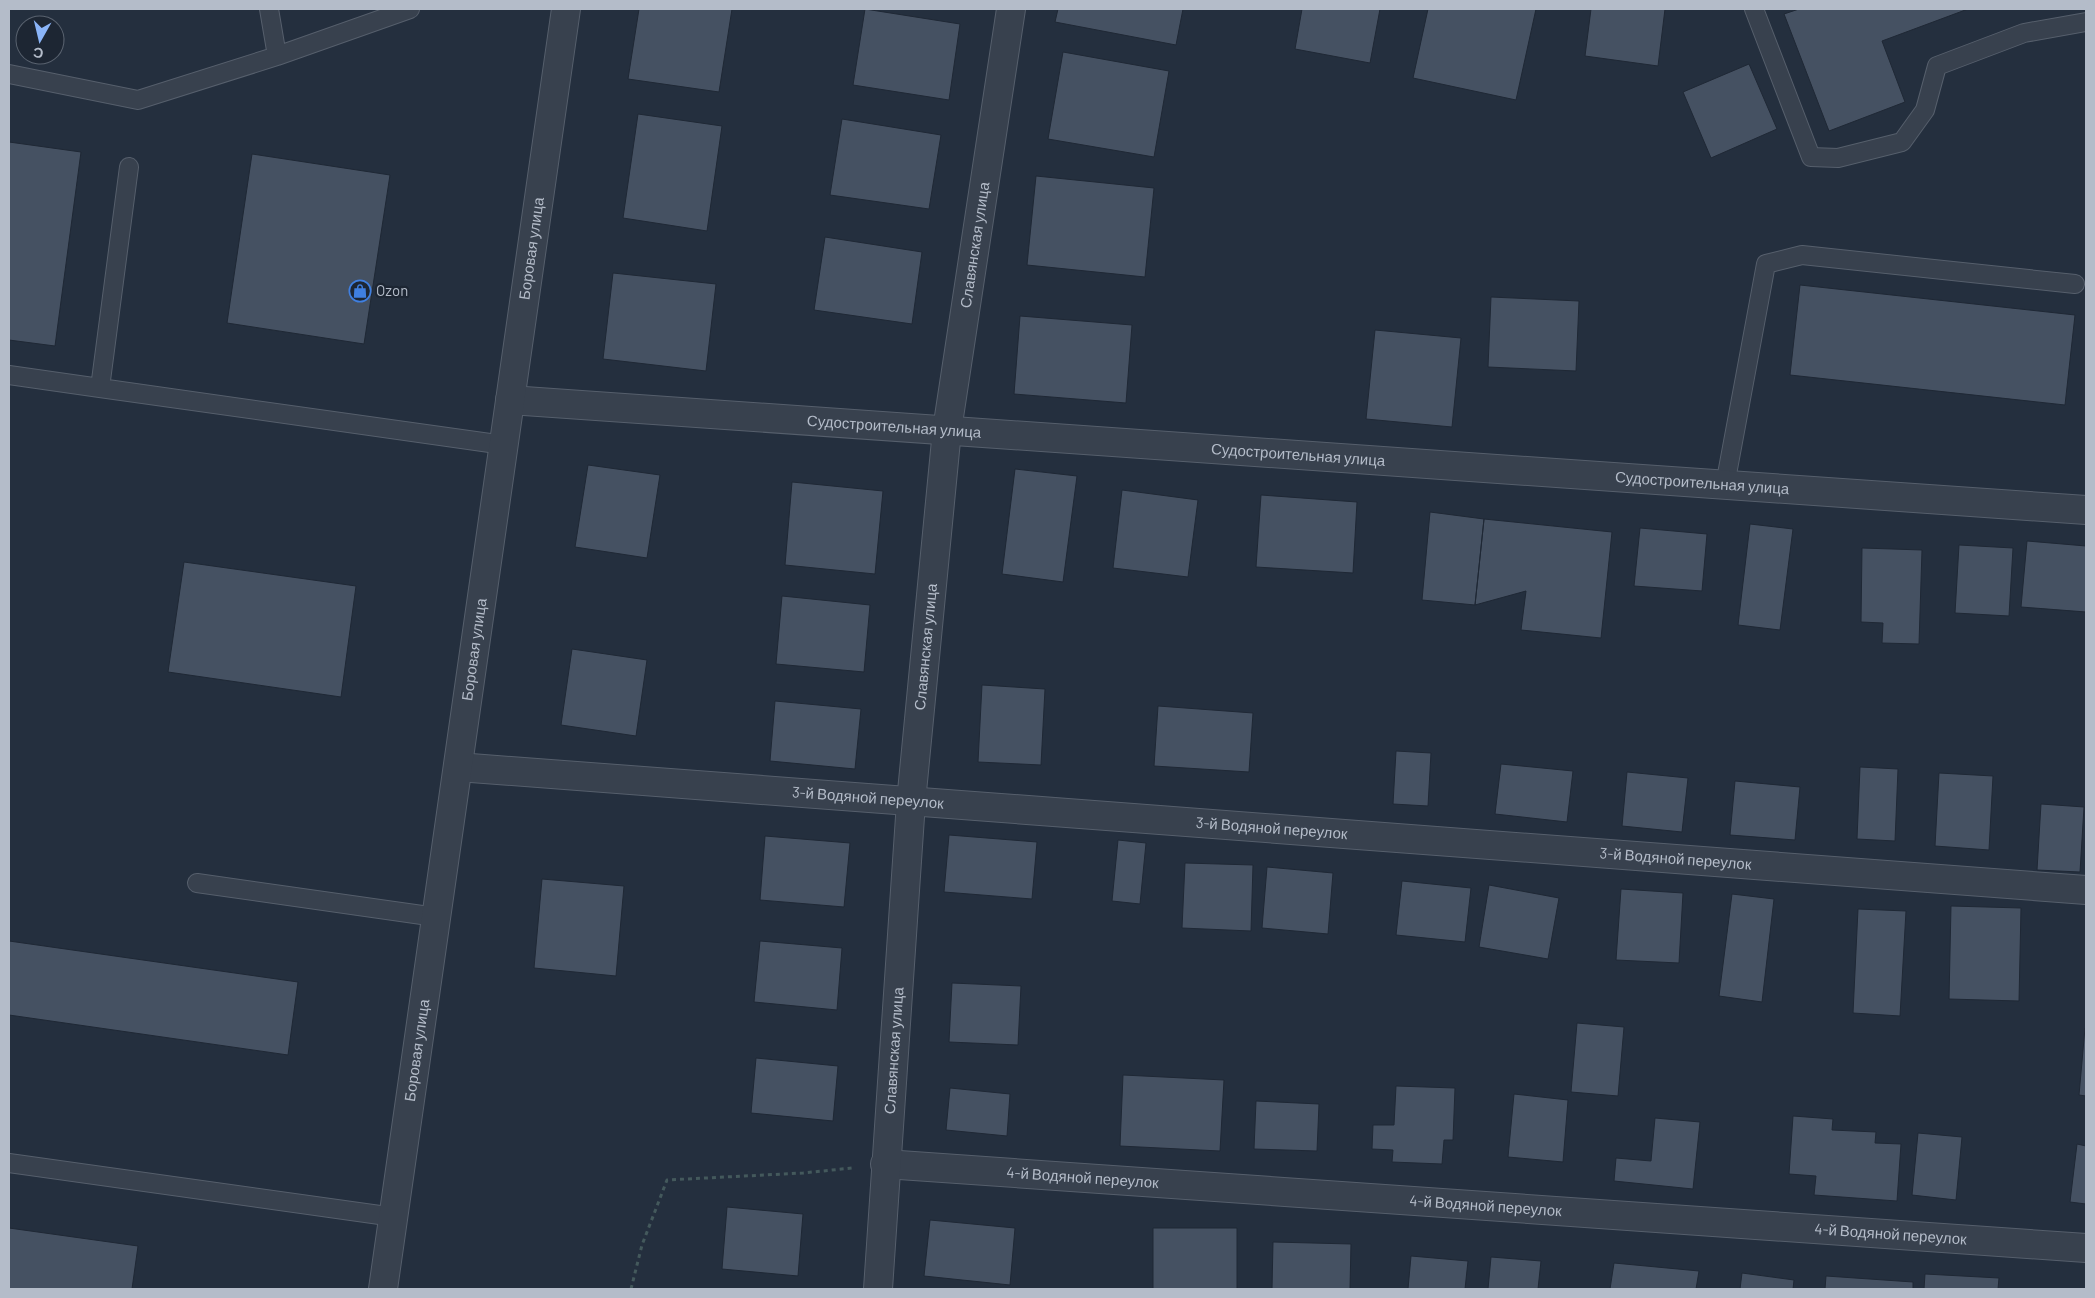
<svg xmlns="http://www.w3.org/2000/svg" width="2095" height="1298" font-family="Barlow,sans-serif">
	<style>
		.building { fill: #455162; stroke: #1f2835 }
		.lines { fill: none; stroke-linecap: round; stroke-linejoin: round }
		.service-casing { stroke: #565f6c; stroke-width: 20 }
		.minor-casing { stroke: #565f6c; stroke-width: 30 }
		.path { stroke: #44595c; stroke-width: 3; stroke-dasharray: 4 4; stroke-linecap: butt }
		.service { stroke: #38414e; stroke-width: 18 }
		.minor { stroke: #38414e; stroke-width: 28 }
		.labels { text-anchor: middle; stroke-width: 4.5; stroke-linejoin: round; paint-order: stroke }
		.street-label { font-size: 15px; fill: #b4bcc9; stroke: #1d2633 }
		.poi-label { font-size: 15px; fill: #b4bcc9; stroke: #1d2633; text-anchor: start }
	</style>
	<rect width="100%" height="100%" fill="#242f3e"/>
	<path class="building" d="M639,9H732L719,92L628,79Z
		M865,9L960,24L949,100L853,85Z
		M1058,9H1183L1176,45L1055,22Z
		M1302,9H1380L1370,63L1295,49Z
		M1428,9H1536L1516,100L1413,78Z
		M1591,9H1665L1658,66L1585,56Z
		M1799,9H1968L1882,41L1905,102L1829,131L1784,14Z
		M1063,52L1169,71L1154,157L1048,139Z
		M1749,64L1777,129L1711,158L1683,92Z
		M638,114L722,126L707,231L623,218Z
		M842,119L941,135L929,209L830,195Z
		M9,142L81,152L55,346L9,340Z
		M252,154L390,175L364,344L227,323Z
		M1036,176L1154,188L1145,277L1027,265Z
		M825,237L922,252L912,324L814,310Z
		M613,273L716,284L706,371L603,359Z
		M1800,285L2075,315L2065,405L1790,375Z
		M1491,297L1579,301L1576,371L1488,367Z
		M1020,316L1132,325L1126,403L1014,394Z
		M1375,330L1461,338L1452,427L1366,419Z
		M588,465L660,475L647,558L575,547Z
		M1015,469L1077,476L1063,582L1002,574Z
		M792,482L883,491L875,574L785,565Z
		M1122,490L1198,500L1188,577L1113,568Z
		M1261,495L1357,502L1353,573L1256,567Z
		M1430,512L1484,519L1475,605L1422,600Z
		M1484,519L1612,532L1601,638L1521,630L1526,591L1475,605Z
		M1750,524L1793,529L1780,630L1738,625Z
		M1640,528L1707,534L1702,591L1634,586Z
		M2027,541L2086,546V612L2021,607Z
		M1959,545L2013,548L2009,616L1955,613Z
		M1862,548L1922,550L1919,644L1882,643L1883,623L1861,622Z
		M184,562L356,586L341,697L168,672Z
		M782,596L870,605L864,672L776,664Z
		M572,649L647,660L636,736L561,725Z
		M982,685L1045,689L1041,765L978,762Z
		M775,701L861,709L855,769L770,761Z
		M1158,706L1253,713L1249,772L1154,766Z
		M1396,751L1431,753L1428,806L1393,804Z
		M1501,764L1573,771L1567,822L1495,814Z
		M1860,767L1898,769L1895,841L1857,839Z
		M1627,772L1688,778L1682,832L1622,826Z
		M1939,773L1993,776L1989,850L1935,846Z
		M1735,781L1800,787L1795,840L1730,835Z
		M2041,804L2084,807L2080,872L2037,870Z
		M949,835L1037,842L1032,899L944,892Z
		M765,836L850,843L844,907L760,900Z
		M1118,840L1146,843L1140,904L1112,901Z
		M1185,863L1253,865L1251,931L1182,928Z
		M1267,867L1333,873L1328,934L1262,928Z
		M542,879L624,886L616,976L534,968Z
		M1402,881L1471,888L1465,942L1396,935Z
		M1489,885L1559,898L1548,959L1479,947Z
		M1621,889L1683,893L1679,963L1616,960Z
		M1732,894L1774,899L1762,1002L1719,996Z
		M1951,906L2021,908L2019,1001L1949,999Z
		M1858,909L1906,911L1900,1016L1853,1013Z
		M9,941L298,982L288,1055L9,1015Z
		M760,941L842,948L837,1010L754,1002Z
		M952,983L1021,986L1018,1045L949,1042Z
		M1577,1023L1624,1027L1618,1096L1571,1092Z
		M2085,1028H2086V1096L2079,1095Z
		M756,1058L838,1066L833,1121L751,1113Z
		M1123,1075L1224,1080L1220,1151L1120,1146Z
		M1396,1086L1455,1088L1453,1140H1444L1442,1164L1392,1162L1393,1150L1372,1149L1373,1125H1394Z
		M950,1088L1010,1094L1007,1136L946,1130Z
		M1514,1094L1568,1100L1563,1162L1508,1157Z
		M1256,1101L1319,1104L1317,1151L1254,1149Z
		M1793,1116L1833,1119L1832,1130L1876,1132L1875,1143L1901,1144L1897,1201L1814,1195L1816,1176L1789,1174Z
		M1655,1118L1700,1122L1693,1189L1614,1181L1616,1158L1651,1161Z
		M1918,1133L1962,1137L1956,1200L1912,1195Z
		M2077,1144L2086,1146V1204L2070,1202Z
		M727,1207L803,1214L798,1276L722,1269Z
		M930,1220L1015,1228L1010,1285L924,1276Z
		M9,1228L138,1246L132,1289H9Z
		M1153,1228H1237V1289H1153Z
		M1273,1242L1351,1244L1350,1289H1272Z
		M1411,1256L1468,1261L1465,1289H1408Z
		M1491,1257L1541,1261L1538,1289H1488Z
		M1614,1263L1699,1271L1696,1289H1610Z
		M1742,1273L1794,1280L1793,1289H1740Z
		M1925,1274L1999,1278L1998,1289H1924Z
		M1826,1276L1913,1282V1289H1825Z"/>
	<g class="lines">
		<g class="service-casing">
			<path id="service" d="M269,9L277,56
				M1754,9L1811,157L1838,158L1902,142L1925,110L1937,66L2024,33L2086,22
				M9,74L138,100L277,56L410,9
				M129,167L100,388L504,445
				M9,375L100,388
				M1725,485L1766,264L1802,255L2075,284
				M197,883L436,917
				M9,1163L394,1217"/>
		</g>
		<g class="minor-casing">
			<g id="minor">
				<path id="s1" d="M510,400L2086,510"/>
				<path id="s2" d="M458,767L2086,890"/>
				<path id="s3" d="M885,1164L2086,1248"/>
				<path id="s4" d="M383,1289L566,9"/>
				<path id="s5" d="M878,1289L911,802L947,430L1011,9"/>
			</g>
		</g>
		<path class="path" d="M631,1289L642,1245L667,1180L803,1173L852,1168"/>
		<use href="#service" class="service"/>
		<use href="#minor" class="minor"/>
	</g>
	<defs>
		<g id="shop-ring" transform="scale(1.125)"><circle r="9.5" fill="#1d2633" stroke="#3f7fe0" stroke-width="1.5"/><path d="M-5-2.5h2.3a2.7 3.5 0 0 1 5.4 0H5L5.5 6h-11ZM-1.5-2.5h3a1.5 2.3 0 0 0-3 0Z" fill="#3f7fe0"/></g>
	</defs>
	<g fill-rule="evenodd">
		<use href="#shop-ring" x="360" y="291"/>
	</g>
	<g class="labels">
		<g class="street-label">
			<text dy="5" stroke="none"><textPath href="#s5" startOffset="1049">Славянская улица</textPath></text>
			<text dy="5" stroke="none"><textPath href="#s4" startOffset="1051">Боровая улица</textPath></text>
			<text dy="5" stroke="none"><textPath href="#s1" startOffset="385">Судостроительная улица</textPath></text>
			<text dy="5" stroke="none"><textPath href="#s1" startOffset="790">Судостроительная улица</textPath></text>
			<text dy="5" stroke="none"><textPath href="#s1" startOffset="1195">Судостроительная улица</textPath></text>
			<text dy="5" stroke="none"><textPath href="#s5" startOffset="644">Славянская улица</textPath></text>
			<text dy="5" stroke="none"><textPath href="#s4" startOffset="646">Боровая улица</textPath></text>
			<text dy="5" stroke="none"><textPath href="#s2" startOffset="411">3-й Водяной переулок</textPath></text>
			<text dy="5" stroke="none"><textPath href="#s2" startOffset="816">3-й Водяной переулок</textPath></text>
			<text dy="5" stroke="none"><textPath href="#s2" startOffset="1221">3-й Водяной переулок</textPath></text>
			<text dy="5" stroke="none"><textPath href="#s4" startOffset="241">Боровая улица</textPath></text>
			<text dy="5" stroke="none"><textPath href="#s5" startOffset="239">Славянская улица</textPath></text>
			<text dy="5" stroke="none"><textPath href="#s3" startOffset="198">4-й Водяной переулок</textPath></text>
			<text dy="5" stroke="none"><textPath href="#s3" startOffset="602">4-й Водяной переулок</textPath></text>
			<text dy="5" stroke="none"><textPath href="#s3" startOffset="1008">4-й Водяной переулок</textPath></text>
		</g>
		<g class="poi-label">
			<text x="376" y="296">Ozon</text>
		</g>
	</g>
	<rect width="2095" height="1298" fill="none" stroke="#b4bcc9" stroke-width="20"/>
	<g transform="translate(40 40) rotate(188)"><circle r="24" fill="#1d2633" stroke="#59626f"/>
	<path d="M0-4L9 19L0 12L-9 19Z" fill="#8ab4f8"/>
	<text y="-8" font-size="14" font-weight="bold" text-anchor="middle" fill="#b4bcc9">С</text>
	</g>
</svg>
